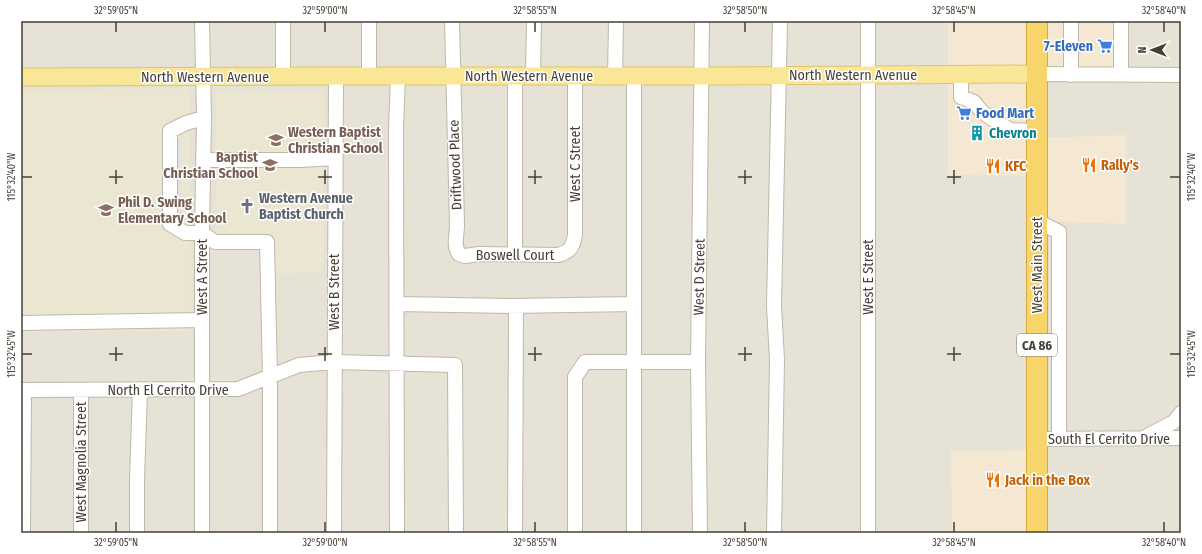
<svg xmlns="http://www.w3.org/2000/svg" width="1202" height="554" font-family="'Fira Sans Condensed',sans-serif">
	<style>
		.residential { fill: #e6e2d5 }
		.commercial { fill: #f4e8d2 }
		.education { fill: #ebe6d1 }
		.parking { fill: #e4e2de }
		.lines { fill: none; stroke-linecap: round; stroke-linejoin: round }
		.minor-casing { stroke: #beb8a9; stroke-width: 16 }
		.major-casing { stroke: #dfc568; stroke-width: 19 }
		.highway-casing { stroke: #d7aa3b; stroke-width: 22 }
		.minor { stroke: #fff; stroke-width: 14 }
		.major { stroke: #fae697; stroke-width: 17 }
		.highway { stroke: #f8d56b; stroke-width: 20 }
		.ticks { fill: none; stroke: #454036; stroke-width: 1.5 }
		.labels { text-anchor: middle; stroke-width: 3; stroke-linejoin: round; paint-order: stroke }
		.shield { fill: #fff; stroke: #7d7972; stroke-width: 1 }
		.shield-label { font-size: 13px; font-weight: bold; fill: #454036 }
		.shop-label { font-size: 14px; font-weight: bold; fill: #366cbe; stroke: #fff; text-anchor: end }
		.street-label { font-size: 14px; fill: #454036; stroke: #fff }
		.education-label { font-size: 14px; font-weight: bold; fill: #785e54; stroke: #fff; text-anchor: start }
		.culture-label { font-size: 14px; font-weight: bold; fill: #0d838f; stroke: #fff; text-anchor: start }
		.food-label { font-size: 14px; font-weight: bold; fill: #c56008; stroke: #fff; text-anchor: start }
		.worship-label { font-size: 14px; font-weight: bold; fill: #5b616d; stroke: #fff; text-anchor: start }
		.neatline { fill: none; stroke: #454036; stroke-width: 1.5 }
		.ticks-label { font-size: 10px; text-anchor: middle; fill: #454036 }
	</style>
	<rect width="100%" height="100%" fill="#f2f0e6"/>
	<path class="residential" d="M21,21H1181V533H21Z"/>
	<path class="commercial" d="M948,21H1121V75H1037V138L1126,135V224L1037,221V176L948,175Z
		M1037,450L1038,533H952L951,451Z"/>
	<path class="education" d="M190,89L191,331L21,332V90Z
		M216,92H324L323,273L273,274V239L216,238Z"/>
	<path class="parking" d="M174,135L181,141V220L173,213Z"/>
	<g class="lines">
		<g class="minor-casing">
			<path id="minor" d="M369,21V76
				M452,21L457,225C457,236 453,245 459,254L465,256L479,254L558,255C570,252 573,247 575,235V76
				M868,21V533
				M1071,21V75
				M1037,74L1181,75
				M961,75V97L974,102L982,112L1010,130L1037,131
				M1121,75V21
				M283,76V21
				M515,76V254
				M533,76L534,21
				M615,76L616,21
				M634,76V533
				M204,118L186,123L170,131V224L185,233H202L215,242H267L270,377V533
				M203,160H301L335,158
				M1037,221L1059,232V439
				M397,304L510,306L634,304
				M21,323L202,320
				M21,390L238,389L299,365L334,362L455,365L456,533
				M81,390V533
				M1145,437L1174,422L1181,413
				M1037,439L1181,438
				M23,533L24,390
				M137,533V480L140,389
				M202,533V233L204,118L202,21
				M334,533L336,76
				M397,533L396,129L398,76
				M515,533L516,306
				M575,533V377L585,362H698
				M700,533L698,362L702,21
				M774,533L777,360L774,306L780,21"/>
		</g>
		<g class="major-casing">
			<path id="major" d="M21,77L336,76H702L1037,74"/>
		</g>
		<g class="highway-casing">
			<path id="highway" d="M1037,21V533"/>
		</g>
		<use href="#minor" class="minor"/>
		<use href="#major" class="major"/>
		<use href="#highway" class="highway"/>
	</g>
	<path class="ticks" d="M116,22V32M325,22V32M535,22V32M745,22V32M954,22V32M1164,22V32M116,170V184M325,170V184M535,170V184M745,170V184M954,170V184M22,177H32M109,177H123M318,177H332M528,177H542M738,177H752M947,177H961M1170,177H1180M116,347V361M325,347V361M535,347V361M745,347V361M954,347V361M22,354H32M109,354H123M318,354H332M528,354H542M738,354H752M947,354H961M1170,354H1180M116,522V532M325,522V532M535,522V532M745,522V532M954,522V532M1164,522V532"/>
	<defs>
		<g id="supermarket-bare" transform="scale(1.2)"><path d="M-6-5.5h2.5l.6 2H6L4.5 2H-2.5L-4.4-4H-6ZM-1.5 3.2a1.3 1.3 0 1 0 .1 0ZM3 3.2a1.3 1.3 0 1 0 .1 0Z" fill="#3f7fe0" stroke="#fff" stroke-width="2.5" paint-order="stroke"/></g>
		<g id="building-bare" transform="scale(1.2)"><path d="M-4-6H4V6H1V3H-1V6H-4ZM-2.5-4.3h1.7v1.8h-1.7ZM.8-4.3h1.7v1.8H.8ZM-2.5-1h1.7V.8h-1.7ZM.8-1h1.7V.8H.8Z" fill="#0f9aa8" stroke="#fff" stroke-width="2.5" paint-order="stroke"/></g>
		<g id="school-bare" transform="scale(1.2)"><path d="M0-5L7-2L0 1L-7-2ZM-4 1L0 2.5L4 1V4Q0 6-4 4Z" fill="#8d6e63" stroke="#fff" stroke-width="2.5" paint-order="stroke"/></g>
		<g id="restaurant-bare" transform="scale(1.2)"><path d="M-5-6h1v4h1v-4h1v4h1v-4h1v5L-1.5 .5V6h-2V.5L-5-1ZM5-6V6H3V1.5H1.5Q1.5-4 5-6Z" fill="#e8710a" stroke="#fff" stroke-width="2.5" paint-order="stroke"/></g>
		<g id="church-bare" transform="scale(1.2)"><path d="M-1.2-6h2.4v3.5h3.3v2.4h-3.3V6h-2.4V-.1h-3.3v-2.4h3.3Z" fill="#6b7280" stroke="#fff" stroke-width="2.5" paint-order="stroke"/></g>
	</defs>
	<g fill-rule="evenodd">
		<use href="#supermarket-bare" x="1105" y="46"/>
		<use href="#supermarket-bare" x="964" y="113"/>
		<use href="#building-bare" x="977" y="133"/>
		<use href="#school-bare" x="276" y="140"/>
		<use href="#school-bare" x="270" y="165"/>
		<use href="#restaurant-bare" x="1089" y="165"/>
		<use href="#restaurant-bare" x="993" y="166"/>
		<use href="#church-bare" x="247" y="206"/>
		<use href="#school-bare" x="106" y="210"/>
		<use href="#restaurant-bare" x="993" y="480"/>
	</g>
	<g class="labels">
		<rect class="shield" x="1017" y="334" width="40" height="22" rx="3"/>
		<g class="shield-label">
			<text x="1037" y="350">CA 86</text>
		</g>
		<g class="shop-label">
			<text x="1093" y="51">7-Eleven</text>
			<text x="976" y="118" text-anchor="start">Food Mart</text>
		</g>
		<g class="street-label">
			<text x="853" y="80">North Western Avenue</text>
			<text x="529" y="81">North Western Avenue</text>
			<text x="205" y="82">North Western Avenue</text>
			<text transform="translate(575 164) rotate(-90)" y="5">West C Street</text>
			<text transform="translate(455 165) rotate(-92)" y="5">Driftwood Place</text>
			<text x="515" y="260">Boswell Court</text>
			<text transform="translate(1037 265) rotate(-90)" y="5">West Main Street</text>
			<text transform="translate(202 277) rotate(-90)" y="5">West A Street</text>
			<text transform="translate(699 277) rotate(-89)" y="5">West D Street</text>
			<text transform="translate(868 277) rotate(-90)" y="5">West E Street</text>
			<text transform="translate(334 292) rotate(-90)" y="5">West B Street</text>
			<text x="168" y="395">North El Cerrito Drive</text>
			<text x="1109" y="444">South El Cerrito Drive</text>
			<text transform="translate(81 462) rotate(-90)" y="5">West Magnolia Street</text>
		</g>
		<g class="education-label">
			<text x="288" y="137">Western Baptist<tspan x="288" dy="16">Christian School</tspan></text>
			<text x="258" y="162" text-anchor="end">Baptist<tspan x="258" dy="16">Christian School</tspan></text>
			<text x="118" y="207">Phil D. Swing<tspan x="118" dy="16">Elementary School</tspan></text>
		</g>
		<g class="culture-label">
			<text x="989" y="138">Chevron</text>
		</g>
		<g class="food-label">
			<text x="1101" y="170">Rally's</text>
			<text x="1005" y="171">KFC</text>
			<text x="1005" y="485">Jack in the Box</text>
		</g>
		<g class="worship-label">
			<text x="259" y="203">Western Avenue<tspan x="259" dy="16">Baptist Church</tspan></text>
		</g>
	</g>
	<rect width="1202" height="554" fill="none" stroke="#ffffff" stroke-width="44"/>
	<g transform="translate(1152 50) rotate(270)" stroke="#ffffff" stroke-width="3" paint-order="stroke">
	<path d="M0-3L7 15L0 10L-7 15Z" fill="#454036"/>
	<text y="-6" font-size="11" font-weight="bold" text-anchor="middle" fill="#454036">N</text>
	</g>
	<rect x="22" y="22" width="1158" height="510" class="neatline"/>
	<g class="ticks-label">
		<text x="116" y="14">32°59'05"N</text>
		<text x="325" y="14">32°59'00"N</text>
		<text x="535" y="14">32°58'55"N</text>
		<text x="745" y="14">32°58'50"N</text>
		<text x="954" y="14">32°58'45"N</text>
		<text x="1164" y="14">32°58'40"N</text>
		<text transform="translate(1191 177) rotate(-90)" y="4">115°32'40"W</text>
		<text transform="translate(11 177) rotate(-90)" y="4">115°32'40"W</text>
		<text transform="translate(1191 354) rotate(-90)" y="4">115°32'45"W</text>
		<text transform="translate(11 354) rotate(-90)" y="4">115°32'45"W</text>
		<text x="116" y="546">32°59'05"N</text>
		<text x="325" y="546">32°59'00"N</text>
		<text x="535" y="546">32°58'55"N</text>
		<text x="745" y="546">32°58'50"N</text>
		<text x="954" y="546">32°58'45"N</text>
		<text x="1164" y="546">32°58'40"N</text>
	</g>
</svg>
